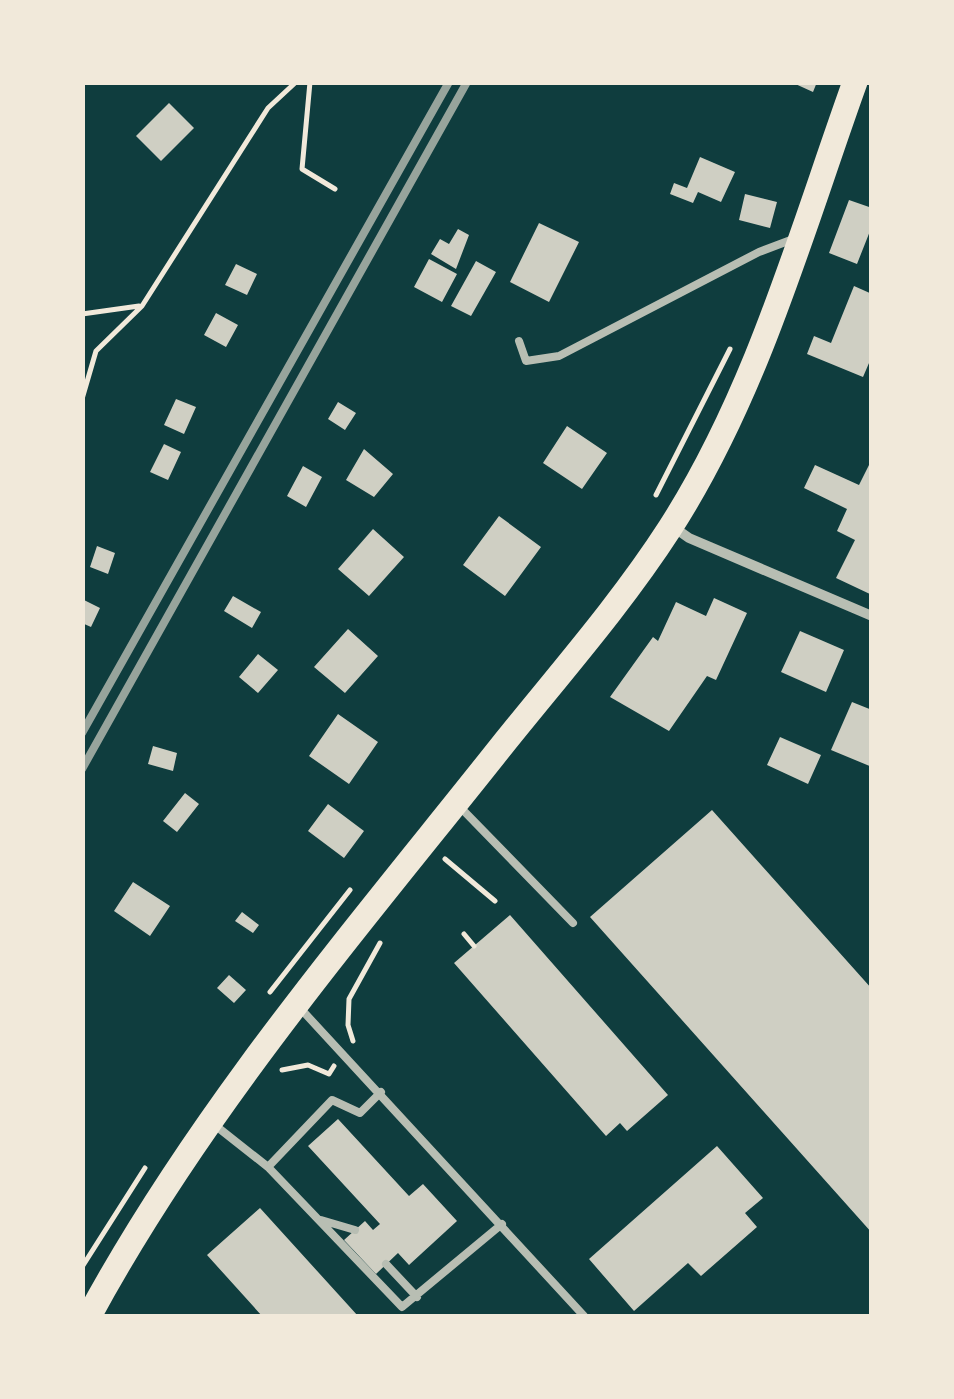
<svg xmlns="http://www.w3.org/2000/svg" width="954" height="1399" font-family="'Titillium Web',sans-serif">
	<style>
		.building { fill: #cfcfc3 }
		.lines { fill: none; stroke-linecap: round; stroke-linejoin: round }
		.path { stroke: #f1e9da; stroke-width: 5 }
		.service { stroke: #b8beb3; stroke-width: 8 }
		.minor { stroke: #b8beb3; stroke-width: 10 }
		.primary { stroke: #f1e9da; stroke-width: 25 }
		.rail { stroke: #97a49c; stroke-width: 8 }
	</style>
	<rect width="100%" height="100%" fill="#0f3d3e"/>
	<path class="building" d="M791,82H817L813,92Z
		M169,103L194,128L161,161L136,136Z
		M700,157L735,172L721,202L698,192L693,203L670,194L674,183L687,188Z
		M745,194L777,202L770,228L739,220Z
		M849,200L872,208V226L857,264L829,253Z
		M539,223L579,242L549,302L510,282Z
		M458,229L469,235L456,269L431,254L440,239L449,244Z
		M429,259L457,274L442,302L414,287Z
		M476,261L496,272L471,316L451,306Z
		M236,264L257,274L247,295L225,285Z
		M854,286L872,294V356L863,377L807,354L814,336L831,343Z
		M216,313L238,325L226,347L204,335Z
		M176,399L196,407L184,434L164,425Z
		M338,402L356,413L345,430L328,419Z
		M567,426L607,453L582,489L543,463Z
		M164,444L181,452L168,480L150,472Z
		M364,449L393,474L374,497L346,480Z
		M872,459V595L836,578L855,540L837,531L847,509L804,488L815,465L859,485Z
		M303,466L322,477L306,507L287,496Z
		M499,516L541,547L505,596L463,565Z
		M373,529L404,557L369,596L338,569Z
		M97,546L115,553L108,574L90,567Z
		M233,596L261,612L252,628L224,611Z
		M714,598L747,613L716,680L707,676L669,731L610,697L653,637L658,641L676,602L706,616Z
		M82,599L100,608L91,627L82,623Z
		M348,629L378,656L345,693L314,667Z
		M800,631L844,650L826,692L781,672Z
		M258,654L278,670L258,693L239,677Z
		M852,702L872,710V767L831,750Z
		M338,714L378,742L349,784L309,756Z
		M780,737L821,755L808,784L767,765Z
		M153,746L177,753L173,771L148,764Z
		M185,793L199,804L177,832L163,821Z
		M328,804L364,831L344,858L308,831Z
		M712,810L872,989V1233L590,917Z
		M133,882L170,906L150,936L114,911Z
		M242,912L259,925L253,933L235,921Z
		M510,915L668,1095L627,1131L620,1123L606,1136L454,963Z
		M229,975L246,990L234,1003L217,988Z
		M338,1119L409,1196L423,1184L457,1221L409,1265L398,1253L376,1274L344,1240L365,1221L373,1230L380,1224L308,1146Z
		M717,1146L763,1198L745,1213L757,1227L701,1276L688,1263L634,1311L589,1259Z
		M260,1208L358,1316H262L207,1255Z"/>
	<g class="lines">
		<path class="path" d="M310,82L302,169L335,189
			M82,314L139,306
			M82,399L96,351L142,306L268,108L296,82
			M656,495L730,349
			M445,859L495,901
			M464,934L474,946
			M270,992L350,890
			M353,1041L348,1025L349,999L380,943
			M282,1070L308,1065L329,1074L334,1066
			M82,1267L145,1168"/>
		<path class="service" d="M519,341L526,361L559,356L759,252L796,238
			M460,807L573,923
			M300,1008L584,1316
			M216,1126L268,1167L402,1307L502,1224
			M268,1167L332,1100L360,1113L381,1092
			M321,1220L355,1230
			M386,1264L417,1297"/>
		<path class="minor" d="M672,526L689,538L872,616"/>
		<path class="primary" d="M89,1316C201,1109 359,926 504,743C561,672 621,604 670,528C757,393 801,232 855,82"/>
		<path class="rail" d="M82,733L449,82
			M82,769L467,82"/>
	</g>
	<rect width="954" height="1399" fill="none" stroke="#f1e9da" stroke-width="170"/>
</svg>
